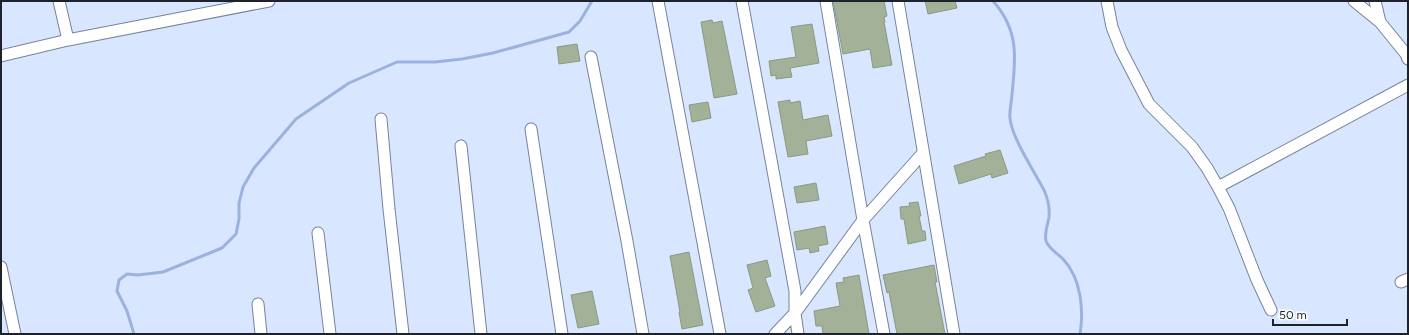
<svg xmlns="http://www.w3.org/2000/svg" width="1409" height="335" font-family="Figtree,sans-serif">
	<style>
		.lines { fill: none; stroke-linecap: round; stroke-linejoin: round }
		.stream { stroke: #9bb2df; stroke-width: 3 }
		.building { fill: #a3b199; stroke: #8b9982 }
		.minor-casing { stroke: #77839a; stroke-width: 13 }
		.minor { stroke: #fff; stroke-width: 11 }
	</style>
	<rect width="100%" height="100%" fill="#d8e6ff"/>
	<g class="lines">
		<path class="stream" d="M993,1C1019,30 1016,58 1012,94C1012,101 1009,110 1010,118C1011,136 1035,173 1044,190C1048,199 1050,207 1049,217C1048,224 1044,234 1046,241C1049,249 1057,253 1063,259C1081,278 1084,309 1080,334
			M134,334L127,311L117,291L119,280L127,274L138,275L163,272L222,248L236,234L239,219V203L243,187L254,168L296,119L349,83L397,62H435L462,59L493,53L569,32L580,21L592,1"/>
	</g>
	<path class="building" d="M833,1H884L887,16L884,17L885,22H884L892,65L873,68L870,49L843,54Z
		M925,1H955L957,8L928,14Z
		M712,20L713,23L722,21L737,94L714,98L701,22Z
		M812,24L819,63L790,68L792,77L776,79V75L771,76L769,61L796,57L791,27Z
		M577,44L580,61L559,64L557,47Z
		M790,100V103L800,101L803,120L828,115L832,136L806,141L808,154L788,157L778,102Z
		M708,102L711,118L692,122L689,105Z
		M1000,150L1008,173L992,178L991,174L959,184L954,166L986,156L985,154Z
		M816,183L819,200L797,203L794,187Z
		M918,202L921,216H919L922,231H925L926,240L908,244L904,219H901L900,207L910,206L909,203Z
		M825,226L828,244L818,246L819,251L810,253L809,248L797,250L794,232Z
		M689,252L703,325L682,329L679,312H680L670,256Z
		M767,260L771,276L765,278L775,306L756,312L748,290L753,288L747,265Z
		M934,265L937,282H935L945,334H897L889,292L887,293L883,275Z
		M859,275L869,334H823L822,326H816L814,311L840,306L836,283L844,282L843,278Z
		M592,291L599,324L578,328L571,295Z"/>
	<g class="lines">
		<g class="minor-casing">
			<path id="minor" d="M59,1L68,40
				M658,1L720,334
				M742,1L795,291V313L798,334
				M826,1L863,220L884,334
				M898,1L954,334
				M1107,1L1112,27L1121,50L1149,104L1192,147L1207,168L1218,187L1229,208L1257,280L1271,310
				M1354,1L1380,22L1406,54L1408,59
				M1375,1L1380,22
				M1,56L68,40L269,1
				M591,57L627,241L643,334
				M381,119L389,209L403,334
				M531,129L562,334
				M461,146L481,334
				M1218,187L1408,85
				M318,233L330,334
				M1,267L15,334
				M1401,282L1408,279
				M258,304L261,334
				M775,334L795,313L863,220L923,153"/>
		</g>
		<use href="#minor" class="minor"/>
	</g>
	<rect width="1409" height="335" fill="none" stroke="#1e222b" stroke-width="4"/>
	<path d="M1273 319v6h74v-6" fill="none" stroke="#1e222b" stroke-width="2"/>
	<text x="1279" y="319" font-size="12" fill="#1e222b" stroke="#ffffff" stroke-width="3" paint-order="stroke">50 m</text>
</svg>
